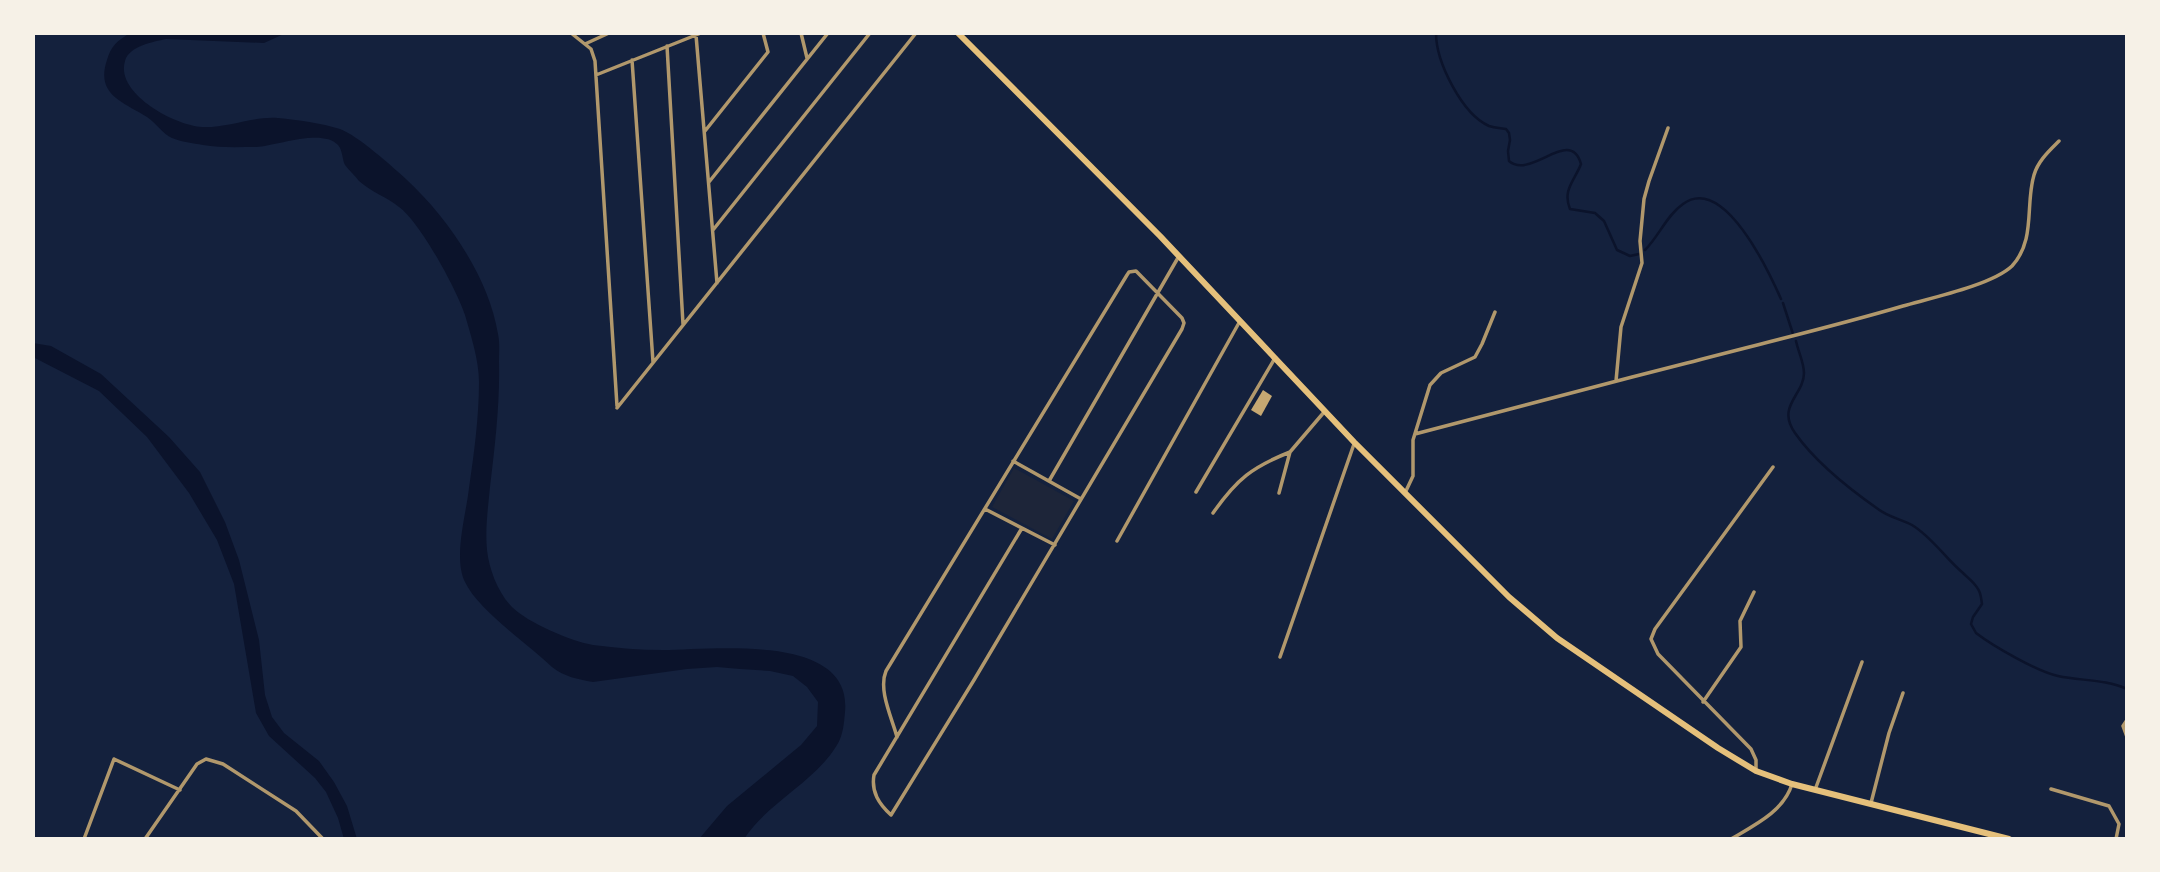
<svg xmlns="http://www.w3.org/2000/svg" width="2160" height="872" font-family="Lora,serif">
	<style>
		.green { fill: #1d2539 }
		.water { fill: #0b132b }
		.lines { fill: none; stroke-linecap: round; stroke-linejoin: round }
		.stream { stroke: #0b132b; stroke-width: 2.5 }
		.building { fill: #c6a872 }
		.minor { stroke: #b1986c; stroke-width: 3.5 }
		.primary { stroke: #e5c07b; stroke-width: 6 }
	</style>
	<rect width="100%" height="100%" fill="#14213d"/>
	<path class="green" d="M1014,468L1074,501L1052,539L992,507Z"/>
	<path class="water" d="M130,33H286L264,43L166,39C153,42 129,46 125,61C115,94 176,126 202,127C228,128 253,116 278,118C298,120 321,123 340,129C357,135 393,167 407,180C448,218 489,278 498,334C500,343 499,353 499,362C500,404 495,445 490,487C488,508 485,529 487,550C489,569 498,593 512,607C528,623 571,641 593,645C617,648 640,650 663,650C711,650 853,632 845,712C844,723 843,736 837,745C814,783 768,802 744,839H699L727,806L801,745L817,726L818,702L807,687L793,676L770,671L740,669L717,667L687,669L593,682C577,679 565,677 552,667C529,645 478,610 465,582C453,558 466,515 469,488C474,454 479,417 479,382C479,360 471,336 465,315C457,290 420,222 399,207C387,197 371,192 359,181C355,176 349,170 345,165C342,159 343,151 338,145C322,128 276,146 256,147C239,147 219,148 203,145C193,143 181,142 172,138C163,134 156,123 147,117C124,102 95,95 107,60C111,46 117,41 130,33Z
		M33,343L51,346L101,374L169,437L200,472L225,522L239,560L259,640L265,695L272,717L284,733L319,761L334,782L347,806L357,839H344L338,818L326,792L315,778L269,736L256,713L234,584L217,540L189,493L147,437L99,391L33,357Z"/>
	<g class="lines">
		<path class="stream" d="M1436,33C1436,62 1462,114 1489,126C1495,128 1500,128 1506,129L1509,133L1510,140L1508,151L1509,161C1531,180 1570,126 1581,164C1575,180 1562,190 1570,209L1595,213L1604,221L1617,250L1630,256L1639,254
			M1645,250C1659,236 1667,215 1683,204C1724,174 1769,272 1781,299
			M1783,303L1793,334
			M1796,341C1798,351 1804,363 1804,373C1804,395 1776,406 1795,433C1816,463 1848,488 1878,509C1888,517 1901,519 1912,525C1932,537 1945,558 1963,573C1968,578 1974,582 1978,589C1981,593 1981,598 1982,604L1973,617L1971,624L1976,633C1993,646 2038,672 2058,676C2081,681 2105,679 2127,689"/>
	</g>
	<path class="building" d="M1263,390L1272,396L1261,416L1251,410Z"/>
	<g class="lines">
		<path class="minor" d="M571,33L591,49L595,61L617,406
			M801,33L807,58
			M696,35L717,283
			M585,44L609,33
			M667,46L683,324
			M632,60L653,362
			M596,75L701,33
			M705,131L768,52L763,33
			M709,182L828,33
			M713,230L870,33
			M1616,381L1621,327L1642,263L1640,241L1644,199L1649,181L1668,128
			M617,408L916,33
			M1415,434C1505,410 1596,386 1687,363C1759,344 1832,327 1903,306C1931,298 1992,285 2012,266C2036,240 2025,205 2034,175C2038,161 2049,151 2059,141
			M1013,461L1081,499
			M1049,481L1179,256
			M1196,492L1275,358
			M1279,493L1290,452L1325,411
			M1405,493L1413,476V440L1430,385L1441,373L1475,357L1482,344L1495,312
			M985,509L1055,545
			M1213,513C1237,479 1252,467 1290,452
			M1117,541L1240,321
			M1280,657L1354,444
			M1703,702L1741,647L1740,621L1754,592
			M2127,720L2123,726L2127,737
			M897,737C892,718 878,690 886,671L1127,275L1129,272L1136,271L1182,318L1184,323L1182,329L974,680L891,815C879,804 871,792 874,775L1022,528
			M1756,769V760L1751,749L1658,654L1651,639L1655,629L1773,467
			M2051,789L2109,806L2119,824L2116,839
			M1815,790L1862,662
			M1871,803L1889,733L1903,693
			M84,839L114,759L180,790
			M145,839L197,764L206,759L223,764L296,811L323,839
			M1731,839C1755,825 1784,811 1792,784"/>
		<path class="primary" d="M958,33L1160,236L1354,442L1509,597L1557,638L1718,748L1756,771L1792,784L2009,839"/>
	</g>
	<rect width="2160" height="872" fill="none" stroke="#f6f1e7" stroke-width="70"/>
</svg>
